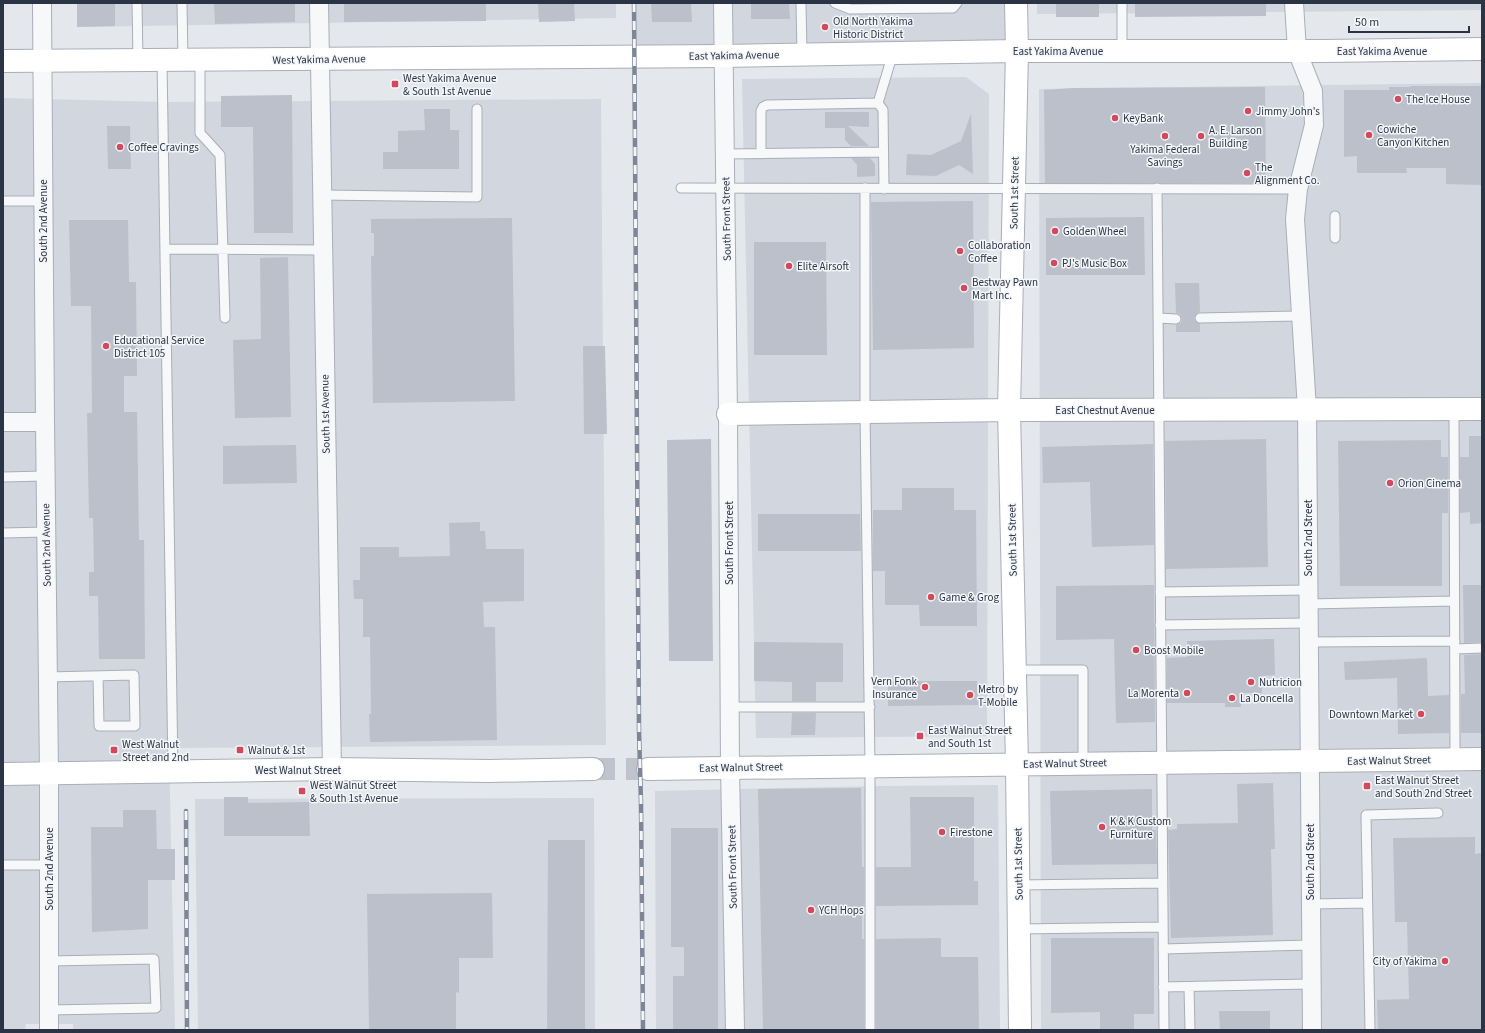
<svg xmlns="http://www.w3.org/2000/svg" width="1485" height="1033" font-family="'Source Sans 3',sans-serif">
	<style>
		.built { fill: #d2d6de }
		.building { fill: #bbc0ca }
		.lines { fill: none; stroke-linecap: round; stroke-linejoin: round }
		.secondary-tunnel { stroke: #bfc3cb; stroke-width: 22; stroke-dasharray: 22 11; stroke-linecap: butt }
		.lane-casing { stroke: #a9aeb7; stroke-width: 11 }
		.street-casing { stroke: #a9aeb7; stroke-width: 20 }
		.secondary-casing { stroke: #a9aeb7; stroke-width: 24 }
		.lane { stroke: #f7f8fa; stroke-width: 9 }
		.street { stroke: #f7f8fa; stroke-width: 18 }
		.secondary { stroke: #fff; stroke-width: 22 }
		.rail-casing { stroke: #7d8696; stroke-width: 4.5 }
		.rail { stroke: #f4f6f9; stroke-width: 3; stroke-dasharray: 9; stroke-linecap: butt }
		.poi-dot { fill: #d1495b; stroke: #f4f6f9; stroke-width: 1.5 }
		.labels { text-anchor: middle; stroke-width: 3; stroke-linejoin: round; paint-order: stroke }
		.poi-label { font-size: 11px; fill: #2b3445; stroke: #f4f6f9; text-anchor: start }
		.street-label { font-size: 11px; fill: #2b3445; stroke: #f4f6f9 }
	</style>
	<rect width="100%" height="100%" fill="#e4e7ec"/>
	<path class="built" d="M79,3H616V18L80,27Z
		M634,3H1015L1017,51L634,56Z
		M1037,3H1482V10L1037,14Z
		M966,77L989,94L987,736L756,738L742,79Z
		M1482,83V1030H1041L1039,89Z
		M3,98L164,102L601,99L606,745L169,748L175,1030H73V1024H26L25,1030H3Z
		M998,785L1000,1030H656L655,791L879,786Z
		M594,798L595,1030H198L195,799Z"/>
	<path class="building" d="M77,3H115V26L77,27Z
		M214,3H295V22L215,24Z
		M344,3H486V21L344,22Z
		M538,3H574L575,21L539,22Z
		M651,3H691L692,22H652Z
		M751,3H789L790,19H751Z
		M1056,3H1099V17H1056Z
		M1135,3H1266V16L1135,17Z
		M1410,86H1482V185L1446,184V168H1406L1407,173H1357V156L1344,157V90H1389V87H1410Z
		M1265,87L1266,183H1045L1044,90L1073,88Z
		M292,95L293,233H254L253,127H221V96Z
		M424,109H450V130H459V169H383V152H398V131L425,130Z
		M825,112H869V127L848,126L869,146H851L845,140V128H825Z
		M971,114L973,174L959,165L936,176L906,175L907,154L931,155L961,141Z
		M107,126H130L131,169H108Z
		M851,158H870L875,164V176L857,177V165Z
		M973,201L974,348L873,350L871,202Z
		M1144,217L1145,275H1046V218Z
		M512,218L515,401L373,403L371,256H374V233H371V219Z
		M69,220H128L129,282H136L137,376H124V412H137L139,540H144L145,659H99L98,596H89V572H94L93,518H89L87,413H92L91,306H71Z
		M754,242H826L827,355H754Z
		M288,257L291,417L235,418L233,340L261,339L260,258Z
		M1175,283H1199L1200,312L1197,313L1194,318L1195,321L1200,324V332H1176V325L1181,323L1182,319L1180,314L1176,313Z
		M583,346H605L607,434H584Z
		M1469,436H1482V523L1470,524V512L1460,513V457H1469Z
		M711,439L713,661H669L667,440Z
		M1266,439L1268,567L1166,569L1165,441Z
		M1441,440V457H1448V513H1442V586H1340L1338,441Z
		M1153,444L1154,545L1092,547L1090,482L1043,483L1042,447Z
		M296,445L297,483L223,484V446Z
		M902,488H954V510H976L977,626H920L919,605H885V571H873V510H902Z
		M758,514H860L861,551H758Z
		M480,522V531H485L486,549H524V601L483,602L484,627H495L497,740L370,742L369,714H371L370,637H363V599H354L353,580H360V547H399V557L450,556L449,523Z
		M1154,585L1155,722L1116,723L1114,639L1056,640V586Z
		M1463,585H1482V642L1464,643Z
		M1274,639L1275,675L1262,676V693H1241V707H1225V703H1167V658L1187,657V641Z
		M754,642L843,643V682H816V701H792V682L754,681Z
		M1482,654V733H1461V694H1465L1464,655Z
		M1427,658L1428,696L1449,695V733L1398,734L1397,678L1345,680L1344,662Z
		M888,681H977L978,705L888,706Z
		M792,713H816L815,735H791Z
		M1273,783L1275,849H1271L1273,935L1171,938L1168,830L1177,829V824L1238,823L1237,784Z
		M861,788L862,867H864V906H862V939H864V1030H763L758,789Z
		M1152,789V830H1156L1157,864L1052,865L1050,791Z
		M224,797H248V803L309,802L310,836H224Z
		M910,797H974V881H978V905L876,906V867H911Z
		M123,810H156L157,849H175V880H148V929L92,932L91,827H123Z
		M671,828H718V1030H673V976H684V947H671Z
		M1475,837V854L1482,853V1030H1378L1377,1000L1409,999L1407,922H1395L1393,838Z
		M548,840H585V1030H547Z
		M492,893L493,958H459V993L456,992V1030H369L367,894Z
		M941,938V957H978L979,1030H876V939Z
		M1051,938H1154V1014H1134V1030H1100V1012L1051,1013Z
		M1219,1011H1270V1030H1220Z"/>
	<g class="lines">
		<path class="secondary-tunnel" d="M593,769H648"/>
		<g class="lane-casing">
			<path id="lane" d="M137,3L138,60
				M182,3L183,60
				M801,3L802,54
				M835,3L850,9L953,8L957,3
				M1122,3V51
				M162,60L173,771
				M200,60V133L220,155L225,318
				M878,103L883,110L884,189
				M725,154L883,152
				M761,154V111L763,107L767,105L878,103L893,53
				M681,188L1298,189
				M865,188V412L870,766V1030
				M1157,188L1164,1030
				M321,195L477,197V109
				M3,201H43
				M1335,238V216
				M165,249L322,250
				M1159,318L1176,319
				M1200,318L1301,316
				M1454,409L1455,759
				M3,477L45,476
				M3,533L46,532
				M1160,592L1308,590
				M1308,604L1454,601
				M1160,625L1308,623
				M1309,642L1455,641
				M1455,649L1482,648
				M1015,670H1083V763
				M47,677L134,675L135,726H99L98,676
				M729,707H870
				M3,865H49
				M1018,885L1162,883
				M1311,904L1367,903
				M1019,929L1163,927
				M1163,949L1311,945
				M1163,987L1311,984
				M1189,987L1190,1030
				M49,1010L156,1008L154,959L49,961
				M1370,1030L1366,815L1438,813"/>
		</g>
		<g class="street-casing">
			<path id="street" d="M42,3L45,422L49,774V1030
				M319,3L332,769
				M723,3L728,414L730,767L735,1030
				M1294,3L1297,51L1313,91L1314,125L1298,189L1295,219L1307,409L1312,1030
				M3,422H45"/>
		</g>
		<g class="secondary-casing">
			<path id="secondary" d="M1016,3L1017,51L1009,410L1017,764L1020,1030
				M3,61L724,56L1017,51H1323L1482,49
				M728,414L1009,410L1482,409
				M648,769L1482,759
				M3,774L332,769L490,771L593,769"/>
		</g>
		<use href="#lane" class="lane"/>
		<use href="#street" class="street"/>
		<use href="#secondary" class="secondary"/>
		<g class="rail-casing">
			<path id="rail" d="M634,3L639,730L641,803L643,1030
				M186,811L187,1030"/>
		</g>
		<use href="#rail" class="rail"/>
	</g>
	<g class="poi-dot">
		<circle cx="825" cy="27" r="4"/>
		<rect x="391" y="80" width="8" height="8" rx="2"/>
		<circle cx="1398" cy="99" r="4"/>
		<circle cx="1248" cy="111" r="4"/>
		<circle cx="1115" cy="118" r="4"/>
		<circle cx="1369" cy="135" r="4"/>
		<circle cx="1165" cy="136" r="4"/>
		<circle cx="1201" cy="136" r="4"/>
		<circle cx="120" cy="147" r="4"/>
		<circle cx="1247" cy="173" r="4"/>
		<circle cx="1055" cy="231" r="4"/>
		<circle cx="960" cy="251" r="4"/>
		<circle cx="1054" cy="263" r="4"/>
		<circle cx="789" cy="266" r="4"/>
		<circle cx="964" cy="288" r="4"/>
		<circle cx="106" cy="346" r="4"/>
		<circle cx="1390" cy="483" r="4"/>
		<circle cx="931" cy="597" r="4"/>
		<circle cx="1136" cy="650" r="4"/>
		<circle cx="1251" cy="682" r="4"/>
		<circle cx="925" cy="687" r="4"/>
		<circle cx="1187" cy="693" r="4"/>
		<circle cx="970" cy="695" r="4"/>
		<circle cx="1232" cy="698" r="4"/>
		<circle cx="1421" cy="714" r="4"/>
		<rect x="916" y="732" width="8" height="8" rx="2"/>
		<rect x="110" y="746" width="8" height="8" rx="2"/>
		<rect x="236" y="746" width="8" height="8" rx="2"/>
		<rect x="1363" y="782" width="8" height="8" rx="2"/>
		<rect x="298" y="787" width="8" height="8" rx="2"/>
		<circle cx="1102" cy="827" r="4"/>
		<circle cx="942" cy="832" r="4"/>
		<circle cx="811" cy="910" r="4"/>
		<circle cx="1445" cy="961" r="4"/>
	</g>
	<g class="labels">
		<g class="poi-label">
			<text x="833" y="25">Old North Yakima<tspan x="833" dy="13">Historic District</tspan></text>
			<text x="403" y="82">West Yakima Avenue<tspan x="403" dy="13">&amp; South 1st Avenue</tspan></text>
			<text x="1406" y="103">The Ice House</text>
			<text x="1256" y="115">Jimmy John's</text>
			<text x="1123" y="122">KeyBank</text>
			<text x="1377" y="133">Cowiche<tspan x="1377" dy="13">Canyon Kitchen</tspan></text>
			<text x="1209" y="134">A. E. Larson<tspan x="1209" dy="13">Building</tspan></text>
			<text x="128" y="151">Coffee Cravings</text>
			<text x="1165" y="153" text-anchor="middle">Yakima Federal<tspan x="1165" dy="13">Savings</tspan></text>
			<text x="1255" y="171">The<tspan x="1255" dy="13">Alignment Co.</tspan></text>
			<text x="1063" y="235">Golden Wheel</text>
			<text x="968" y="249">Collaboration<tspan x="968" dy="13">Coffee</tspan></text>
			<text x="1062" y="267">PJ's Music Box</text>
			<text x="797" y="270">Elite Airsoft</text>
			<text x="972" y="286">Bestway Pawn<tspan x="972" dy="13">Mart Inc.</tspan></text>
			<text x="114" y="344">Educational Service<tspan x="114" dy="13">District 105</tspan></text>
			<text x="1398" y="487">Orion Cinema</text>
			<text x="939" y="601">Game &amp; Grog</text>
			<text x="1144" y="654">Boost Mobile</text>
			<text x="917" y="685" text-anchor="end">Vern Fonk<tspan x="917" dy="13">Insurance</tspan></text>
			<text x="1259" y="686">Nutricion</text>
			<text x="978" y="693">Metro by<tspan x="978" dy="13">T-Mobile</tspan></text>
			<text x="1179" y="697" text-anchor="end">La Morenta</text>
			<text x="1240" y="702">La Doncella</text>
			<text x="1413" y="718" text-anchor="end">Downtown Market</text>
			<text x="928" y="734">East Walnut Street<tspan x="928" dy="13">and South 1st</tspan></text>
			<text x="122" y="748">West Walnut<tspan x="122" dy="13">Street and 2nd</tspan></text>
			<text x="248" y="754">Walnut &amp; 1st</text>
			<text x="1375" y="784">East Walnut Street<tspan x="1375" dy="13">and South 2nd Street</tspan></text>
			<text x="310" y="789">West Walnut Street<tspan x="310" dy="13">&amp; South 1st Avenue</tspan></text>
			<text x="1110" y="825">K &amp; K Custom<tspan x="1110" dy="13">Furniture</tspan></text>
			<text x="950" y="836">Firestone</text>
			<text x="819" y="914">YCH Hops</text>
			<text x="1437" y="965" text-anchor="end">City of Yakima</text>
		</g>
		<g class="street-label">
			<text x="1058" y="55">East Yakima Avenue</text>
			<text x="1382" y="55">East Yakima Avenue</text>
			<text transform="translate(734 55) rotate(-1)" y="4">East Yakima Avenue</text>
			<text transform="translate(319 59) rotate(-1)" y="4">West Yakima Avenue</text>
			<text transform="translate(1014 193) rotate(-89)" y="4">South 1st Street</text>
			<text transform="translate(726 219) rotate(-91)" y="4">South Front Street</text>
			<text transform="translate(43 221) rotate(-90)" y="4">South 2nd Avenue</text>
			<text x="1105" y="414">East Chestnut Avenue</text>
			<text transform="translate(325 414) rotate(-91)" y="4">South 1st Avenue</text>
			<text transform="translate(1308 538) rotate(-90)" y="4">South 2nd Street</text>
			<text transform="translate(1012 540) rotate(-91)" y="4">South 1st Street</text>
			<text transform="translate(729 543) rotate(-90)" y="4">South Front Street</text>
			<text transform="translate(46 545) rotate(-91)" y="4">South 2nd Avenue</text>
			<text transform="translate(1389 760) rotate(-1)" y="4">East Walnut Street</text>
			<text transform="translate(1065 763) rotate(-1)" y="4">East Walnut Street</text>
			<text transform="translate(741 767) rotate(-1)" y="4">East Walnut Street</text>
			<text x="298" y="774">West Walnut Street</text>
			<text transform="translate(1310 862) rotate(-90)" y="4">South 2nd Street</text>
			<text transform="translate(1018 864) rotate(-91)" y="4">South 1st Street</text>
			<text transform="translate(732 867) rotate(-91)" y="4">South Front Street</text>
			<text transform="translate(49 869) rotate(-90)" y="4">South 2nd Avenue</text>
		</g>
	</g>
	<rect width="1485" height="1033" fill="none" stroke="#2b3445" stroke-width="8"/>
	<path d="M1349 26v6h120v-6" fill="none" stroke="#2b3445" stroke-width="2"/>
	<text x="1355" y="26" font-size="12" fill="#2b3445" stroke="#f4f6f9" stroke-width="3" paint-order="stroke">50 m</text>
</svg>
